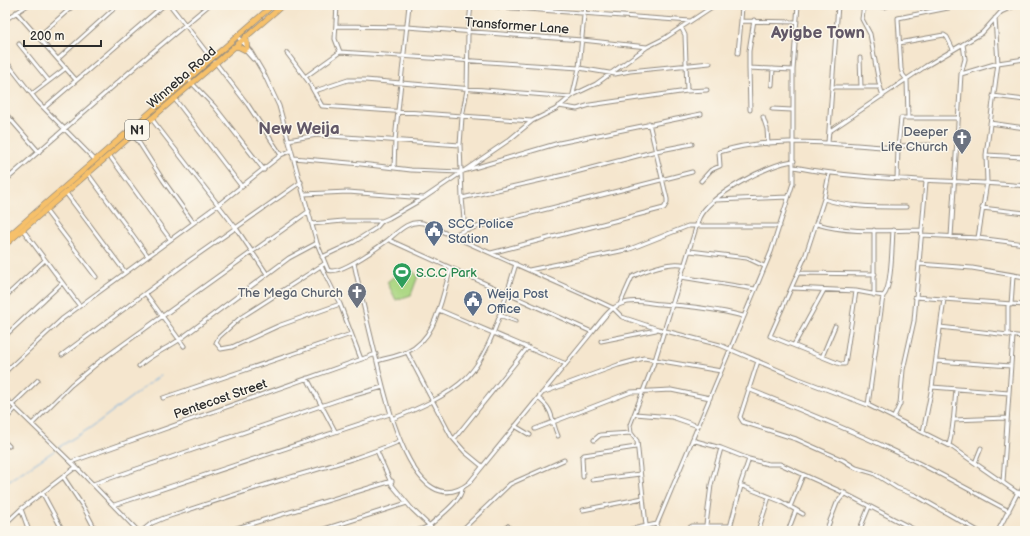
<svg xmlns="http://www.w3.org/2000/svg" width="1030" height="536" font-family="'Balsamiq Sans',sans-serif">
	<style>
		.green { fill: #acd783; stroke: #6c8157 }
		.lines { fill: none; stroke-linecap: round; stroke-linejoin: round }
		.stream { stroke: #6baade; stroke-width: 1 }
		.minor-casing { stroke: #90887c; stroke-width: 5 }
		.highway-casing { stroke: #90887c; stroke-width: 6 }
		.minor { stroke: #fff; stroke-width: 3 }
		.highway { stroke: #f6c06b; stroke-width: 4.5 }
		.labels { text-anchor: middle; stroke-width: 3; stroke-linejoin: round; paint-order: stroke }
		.shield { fill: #fbf7ec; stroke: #696865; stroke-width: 1 }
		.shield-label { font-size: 12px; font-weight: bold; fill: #2b2b2b }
		.street-label { font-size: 13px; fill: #2b2b2b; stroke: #fbf7ec }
		.worship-label { font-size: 13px; fill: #5b616d; stroke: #fbf7ec; text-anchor: end }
		.service-label { font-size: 13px; fill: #4e5e75; stroke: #fbf7ec; text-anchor: start }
		.leisure-label { font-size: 13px; fill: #27864d; stroke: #fbf7ec; text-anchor: start }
		.district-label { font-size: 17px; font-weight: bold; fill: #625867; stroke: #fbf7ec }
	</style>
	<rect width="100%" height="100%" fill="#fbf7ec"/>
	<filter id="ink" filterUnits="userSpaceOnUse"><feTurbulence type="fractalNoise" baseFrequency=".025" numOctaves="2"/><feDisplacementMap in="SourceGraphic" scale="8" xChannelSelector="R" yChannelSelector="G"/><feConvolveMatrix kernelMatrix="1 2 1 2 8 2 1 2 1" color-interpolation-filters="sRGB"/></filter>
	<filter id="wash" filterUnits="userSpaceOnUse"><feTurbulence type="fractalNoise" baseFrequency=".012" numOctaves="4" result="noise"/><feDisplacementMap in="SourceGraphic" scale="16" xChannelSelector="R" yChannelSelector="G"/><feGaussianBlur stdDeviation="0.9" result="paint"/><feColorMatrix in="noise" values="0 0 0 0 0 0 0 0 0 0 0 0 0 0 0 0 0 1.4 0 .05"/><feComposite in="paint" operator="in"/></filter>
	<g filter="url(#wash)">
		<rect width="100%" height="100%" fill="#f5e6ce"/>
		<path class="green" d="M407,266L418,276L411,295L396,300L387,282Z"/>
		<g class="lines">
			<path class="stream" d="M59,447L90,428L161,375
				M5,483L54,451"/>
		</g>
	</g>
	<g filter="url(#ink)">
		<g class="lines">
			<g class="minor-casing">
				<path id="minor" d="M170,5L211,58
					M337,5L335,39L340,52
					M473,5L690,21
					M861,5L885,7L890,5
					M864,5L862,19L870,34L879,83L883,96
					M16,12L76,80
					M5,20L28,5
					M741,21L742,5
					M337,26L407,27L582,40L647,47
					M681,27L685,35L687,91
					M237,36L251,52L264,74L279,106L317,243L328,270C339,276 377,248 388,240C398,232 408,220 423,223L598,301L613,308L622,317L658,329L720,345L799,379L868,405L952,447L1025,498
					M38,37L74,5
					M899,43L944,35L947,37L953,49
					M19,44L49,81
					M245,50L253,59
					M287,53L308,81L322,106L532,121
					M738,53L741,21L797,22
					M860,58L861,87
					M58,59L118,5
					M5,60L37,101L95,160
					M215,62L248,105L281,155
					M749,68V51L754,20
					M961,74L998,63L1025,59
					M5,75L12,69
					M305,77L340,52L579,68L615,74L630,71L710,63
					M188,79L214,106L264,170
					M772,85L773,69
					M833,87H879
					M315,91L348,80H365L570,97
					M32,94L66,68
					M573,94L579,68L585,5
					M993,96L1025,100
					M174,98L242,187
					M559,106L577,109L590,105L687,91L707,90
					M44,108L164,5
					M772,109L792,110
					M750,110L749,68L793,70
					M5,113L39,152
					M763,117L767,129L768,144
					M908,117L907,80L903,75L901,69L898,18L958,6
					M151,118L236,228L267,274
					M990,123L1025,128
					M5,124L10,119
					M830,131L926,66L982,33L1001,12L1017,5
					M132,135L138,141L163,180L193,222
					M288,140L317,135L460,145
					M828,143L838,5
					M898,146L930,145
					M898,148L901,118H957
					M109,155L170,239
					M986,155L1025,157
					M293,158L361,164L411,170L460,172L559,143L701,114
					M794,167C870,182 948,179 1025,186
					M394,168L395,140L409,5
					M88,174L148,256
					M829,174L824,199L805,257L770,336L840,364H845L856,291
					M5,181L149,55L209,5
					M701,181L711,170L720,166L719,152C777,134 839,145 898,148L897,179
					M66,193L125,272
					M304,194L348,192L424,198
					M462,198L460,145L462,117L467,90L468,33L471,5
					M824,199C851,208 878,207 906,207
					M716,200L788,197
					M982,208L1025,213
					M46,211L96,277
					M312,224L343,221H382
					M817,224C850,234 888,230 922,230
					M23,230L79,305
					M465,230L462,198L568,174L656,151L692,144
					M922,235L978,238L1025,244
					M455,237L458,233L465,230L692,172
					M951,237L961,74L965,59L963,44
					M978,238L987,182L986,155L998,63L995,18
					M389,240L592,332
					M690,251L747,258L764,266
					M491,253L664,208L667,203V199L649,123
					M322,257L354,242L376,228L382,221L389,218L424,198L509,140L532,121L556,109L573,95L596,84L647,47L665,38L715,5
					M354,263C360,292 367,320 374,349C382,382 410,529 469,483L592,332C600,323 609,308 621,304C633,299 648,303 661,304C689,306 716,309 743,316
					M324,264L240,318L219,337L216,343L221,349L232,347L278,326L340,304
					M919,264L972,268L1025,277
					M321,266L340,304L361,359
					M529,270L630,249L688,226H780
					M799,273L875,274
					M681,277L755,289
					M793,288L856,291L883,296
					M146,294L184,346
					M874,295V230
					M5,297L45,260
					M915,297L1025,305
					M620,304L632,277C643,271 672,260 685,265
					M1011,305L1013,276
					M439,310L566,364
					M499,315L516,321
					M940,327L1025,337
					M1008,334V304
					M5,336L62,283
					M601,341L656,330
					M794,345L824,290
					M407,352L451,436L465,452L482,466
					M62,355L190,260L301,182
					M822,357L835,326
					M377,361C387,358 398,356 407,352C438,338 441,296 451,269
					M758,361L740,417L743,422L796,439L843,460L856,468L873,473L897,488L915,495L978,531
					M936,361L1011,366
					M139,366C149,356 166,349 179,340L289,258L317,243
					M5,372L62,319L218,205L281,155L290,151
					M307,378L335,431
					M932,387L1009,393L1013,336
					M748,389C796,408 844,427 890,449C931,468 969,490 1009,511
					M542,393L618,365L644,358L721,371
					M5,398L76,467L138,531
					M163,398L351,334
					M538,398C555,411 550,418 558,436
					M12,405L38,380
					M868,405L883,296C892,290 892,242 893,230
					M635,414L672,417L698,426
					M894,417L900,404L903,370L914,321L926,182
					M392,419C417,409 446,397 466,378C492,353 505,298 516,264
					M5,420L15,409
					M953,420L1006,418
					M32,424L71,385L100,361L309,211
					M515,426L530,435
					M535,429L631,392L671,390L710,398
					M923,432L932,387L944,299
					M454,439L528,347
					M594,440L600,435L631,433
					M692,440L721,448L749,459L768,464H780L842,492L917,531
					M5,442L9,446
					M949,445C954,427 954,409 956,390
					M377,451L392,485L412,509L435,531
					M749,459L740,485L780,501L803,514
					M71,462L376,354
					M975,463L981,448
					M583,477L582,457L584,455L636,447
					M64,478L84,508L96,531
					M592,480L640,474
					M1003,482L1009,393
					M93,484L344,398L383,387
					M43,494L63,531
					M1020,494L1025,483
					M114,505L390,414
					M790,507L803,475
					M21,509L29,531
					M583,510L643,498
					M5,524L21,509L76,467
					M646,525L637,441L631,433L630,425L655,360L699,218C709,196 769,163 794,161
					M706,525L711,485L721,448
					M142,531L152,523L164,518C203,505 242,492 281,480C321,468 361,458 400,441
					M227,531L392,481
					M318,531L407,503
					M416,531C420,529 427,528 430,525C439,517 463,499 462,488
					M461,531L510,484L564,460
					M503,531L508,526
					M622,531L657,524
					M658,531L657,524L771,252L793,183V70L798,5
					M689,531V528L692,526H730
					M729,531L741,486
					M758,531L769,497
					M788,531L796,510
					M826,531L837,503L845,493
					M859,531L869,507
					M998,531L1018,492"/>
			</g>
			<g class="highway-casing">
				<path id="highway" d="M246,36L247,48
					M233,47H239L245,50
					M5,239L273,5
					M5,245L283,5"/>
			</g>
			<use href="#minor" class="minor"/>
			<use href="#highway" class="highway"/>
		</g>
	</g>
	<defs>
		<g id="church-pin" transform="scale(1)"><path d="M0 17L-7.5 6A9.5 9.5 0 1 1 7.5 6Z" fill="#6b7280" stroke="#fbf7ec"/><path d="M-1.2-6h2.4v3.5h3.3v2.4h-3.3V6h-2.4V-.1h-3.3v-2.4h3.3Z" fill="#fff"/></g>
		<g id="civic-pin" transform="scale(1)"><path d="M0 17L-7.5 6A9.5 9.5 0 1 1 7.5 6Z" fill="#5c6f8a" stroke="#fbf7ec"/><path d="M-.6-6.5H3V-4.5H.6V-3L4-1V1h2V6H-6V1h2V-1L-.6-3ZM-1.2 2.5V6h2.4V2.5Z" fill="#fff"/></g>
		<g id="stadium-pin" transform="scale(1)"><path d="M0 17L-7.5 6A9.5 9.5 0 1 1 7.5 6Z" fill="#2e9e5b" stroke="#fbf7ec"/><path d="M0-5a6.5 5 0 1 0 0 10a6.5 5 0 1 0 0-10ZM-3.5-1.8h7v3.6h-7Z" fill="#fff"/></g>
	</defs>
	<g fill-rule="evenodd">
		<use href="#church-pin" x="962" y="138"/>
		<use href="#civic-pin" x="434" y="230"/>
		<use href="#stadium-pin" x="402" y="272"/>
		<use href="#church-pin" x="357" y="292"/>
		<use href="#civic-pin" x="473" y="300"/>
	</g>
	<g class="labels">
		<rect class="shield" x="125" y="120" width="24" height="20" rx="3"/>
		<g class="shield-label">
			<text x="137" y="134">N1</text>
		</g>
		<g class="street-label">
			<text transform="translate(517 25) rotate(4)" y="5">Transformer Lane</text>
			<text transform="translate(181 77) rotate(-41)" y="5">Winneba Road</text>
			<text transform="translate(220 398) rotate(-19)" y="5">Pentecost Street</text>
		</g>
		<g class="worship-label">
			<text x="948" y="136">Deeper<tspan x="948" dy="15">Life Church</tspan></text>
			<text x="343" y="297">The Mega Church</text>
		</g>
		<g class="service-label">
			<text x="448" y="228">SCC Police<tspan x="448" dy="15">Station</tspan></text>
			<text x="487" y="298">Weija Post<tspan x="487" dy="15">Office</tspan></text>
		</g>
		<g class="leisure-label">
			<text x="416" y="277">S.C.C Park</text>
		</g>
		<g class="district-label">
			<text x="818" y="38">Ayigbe Town</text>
			<text x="299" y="134">New Weija</text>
		</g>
	</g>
	<rect width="1030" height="536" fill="none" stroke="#fbf7ec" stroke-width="20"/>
	<path d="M24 40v6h77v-6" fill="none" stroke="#2b2b2b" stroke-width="2"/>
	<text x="30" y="40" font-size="12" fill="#2b2b2b" stroke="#fbf7ec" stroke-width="3" paint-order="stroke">200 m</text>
</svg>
